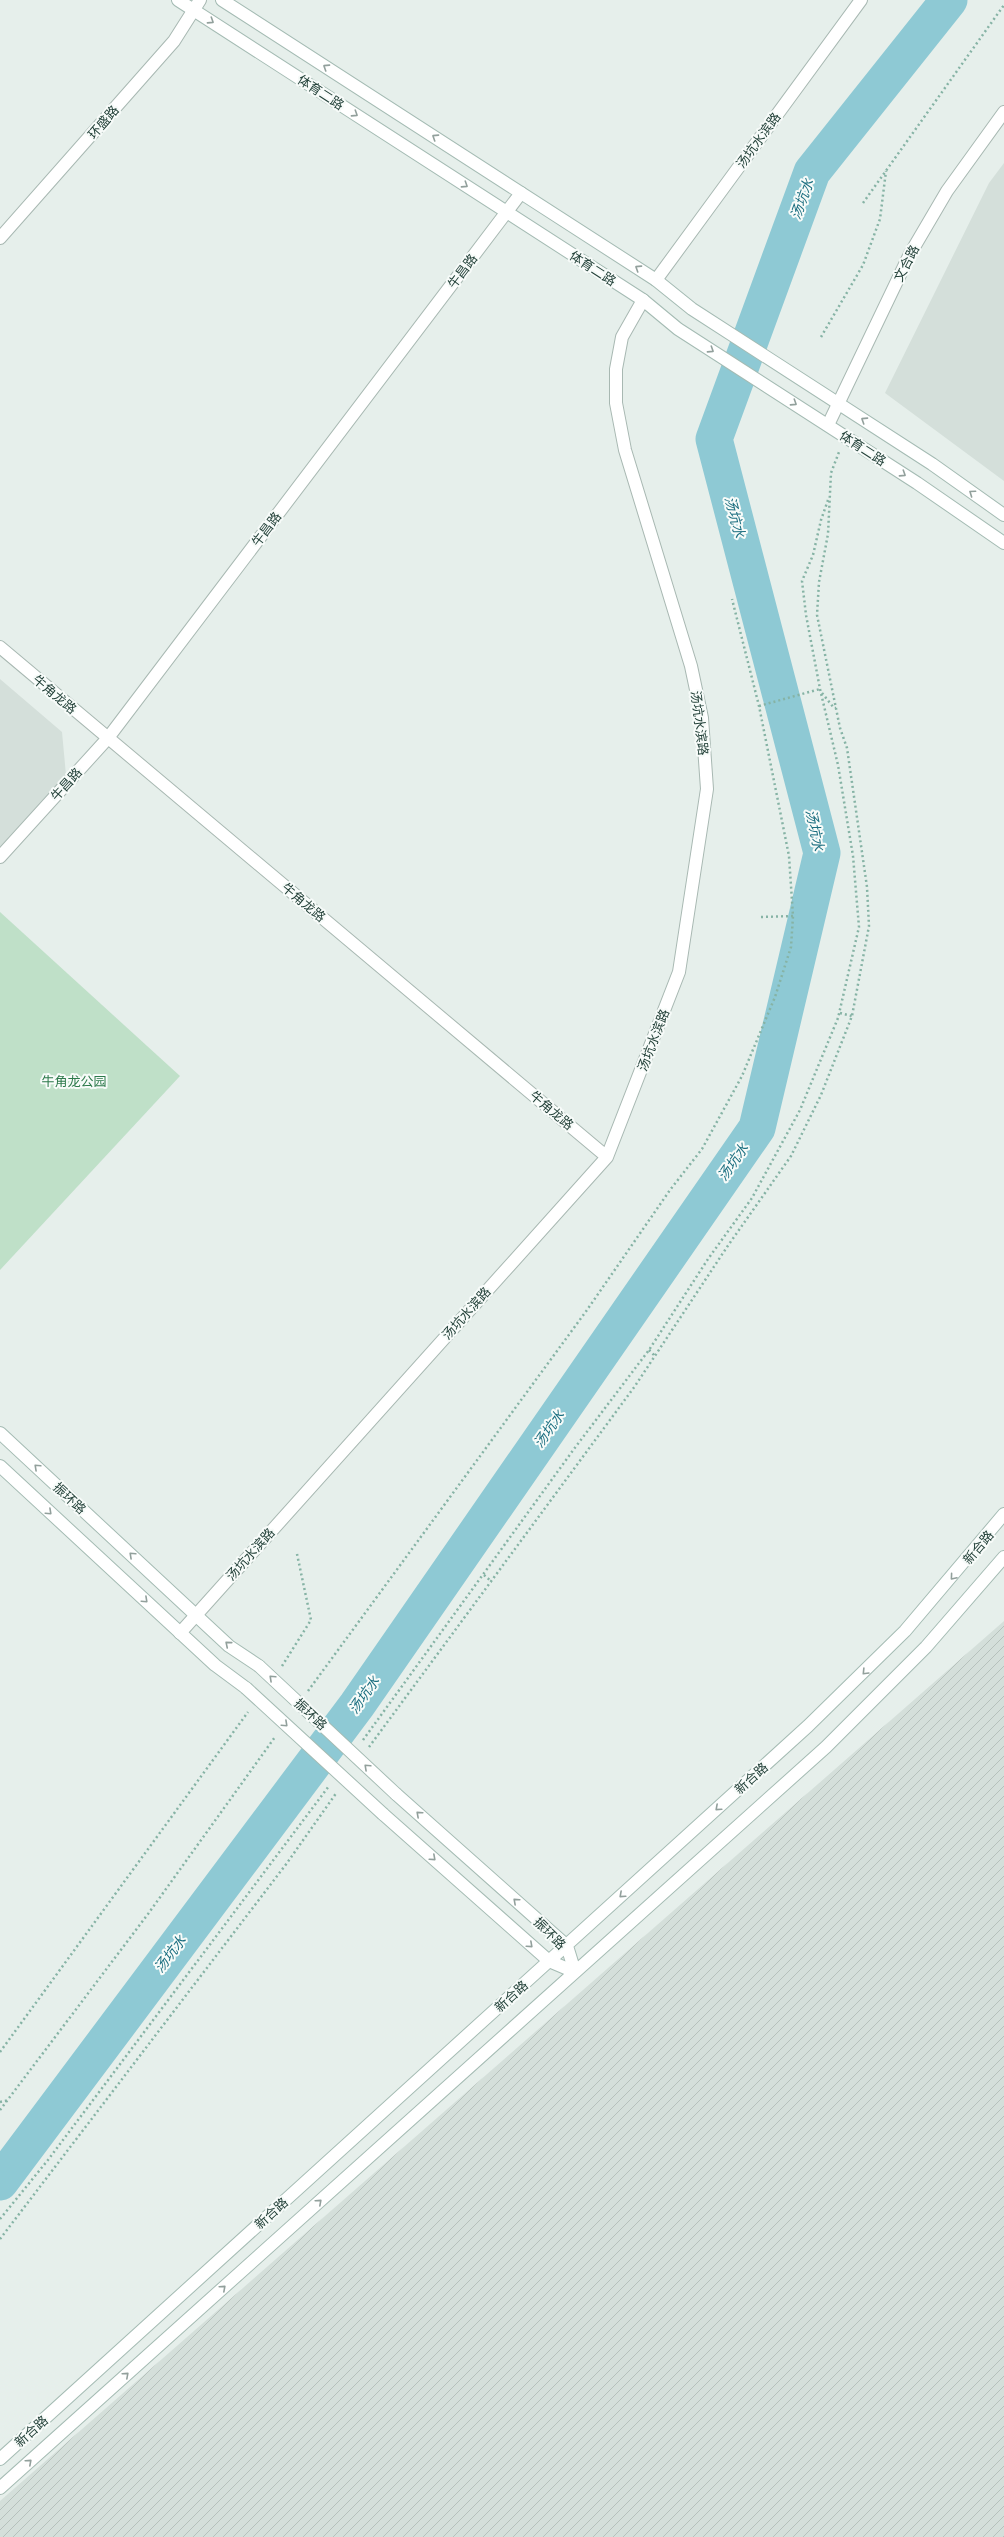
<svg xmlns="http://www.w3.org/2000/svg" width="1004" height="2537" font-family="'Varela Round','Noto Sans SC',sans-serif">
	<style>
		.built { fill: #d4dfda }
		.industrial { fill: url(#industrial-furrows) }
		.park { fill: #bfe0c8 }
		.lines { fill: none; stroke-linecap: round; stroke-linejoin: round }
		.river { stroke: #8ec9d4; stroke-width: 37 }
		.street-casing { stroke: #a8b8b2; stroke-width: 14 }
		.secondary-casing { stroke: #a4bbb3; stroke-width: 14 }
		.path { stroke: #86b3a5; stroke-width: 2.5; stroke-dasharray: 2 3; stroke-linecap: butt }
		.street { stroke: #fff; stroke-width: 12 }
		.secondary { stroke: #fff; stroke-width: 12 }
		.secondary-bridge-casing { stroke: #a4bbb3; stroke-width: 14; stroke-linecap: butt }
		.secondary-bridge { stroke: #fff; stroke-width: 12 }
		.oneway { stroke: #92a09c }
		.labels { text-anchor: middle; stroke-width: 4; stroke-linejoin: round; paint-order: stroke }
		.street-label { font-size: 13px; fill: #24423a; stroke: #f7fbf9 }
		.park-label { font-size: 13px; fill: #2d7a4b; stroke: #f7fbf9 }
		.water-label { font-size: 14px; font-style: italic; fill: #1c6f80; stroke: #f7fbf9 }
	</style>
	<defs>
		<pattern id="industrial-furrows" width="10" height="10" patternUnits="userSpaceOnUse"><rect width="10" height="10" fill="#d4dfda"/><path d="M-1 1l2-2M0 10L10 0M9 11l2-2" fill="none" stroke="#b6c1bc"/></pattern>
	</defs>
	<rect width="100%" height="100%" fill="#e6efeb"/>
	<path class="built" d="M1004,163V481L885,393L989,183Z
		M0,679L62,732L66,775L0,847Z"/>
	<path class="industrial" d="M1004,1621V2537H0V2501Z"/>
	<path class="park" d="M0,912L180,1076L0,1270Z"/>
	<g class="lines">
		<path class="river" d="M0,2182L357,1705L757,1128L822,853L714,439L812,172L949,0"/>
		<g class="street-casing">
			<path id="street" d="M0,238L174,41L200,0
				M656,280L861,0
				M828,425L910,254L947,191L1004,112
				M0,647L607,1157
				M0,857L108,738L521,193
				M180,1633L607,1157L679,972L707,789L702,718L691,666L625,450L616,403V369L622,337L643,300"/>
		</g>
		<g class="secondary-casing">
			<path id="secondary" d="M178,0L643,300L678,329L917,483L1004,543
				M222,0L656,280L692,309L932,464L1004,515
				M0,1433L229,1646L259,1666
				M0,1466L215,1665L246,1688
				M396,1794L567,1946L575,1972
				M383,1814L549,1961L575,1972
				M0,2459L808,1726L905,1631L1004,1514
				M0,2488L826,1747L926,1647L1004,1557"/>
		</g>
		<path class="path" d="M863,203L1004,5
			M821,337L863,265L880,219L886,171
			M822,693L834,708H836
			M759,706L820,689
			M761,917L793,916
			M840,1013L852,1016
			M649,1350L655,1356
			M484,1575L492,1582
			M282,1666L311,1620L297,1554
			M308,1691L587,1310L670,1190L702,1149L742,1076L775,997L791,947L793,916L789,856L759,706L732,599
			M363,1740L574,1449L649,1350L708,1259L752,1198L800,1110L838,1018L859,927L853,856L838,765L820,689L806,615L802,581L813,555L821,520L828,500
			M369,1747L635,1386L727,1247L791,1156L821,1095L852,1016L869,926L867,887L847,748L840,728L817,615L819,582L828,534L831,473L839,452
			M0,2052L248,1712
			M0,2102L9,2100
			M0,2110L148,1914L275,1737
			M0,2219L48,2160L329,1786
			M0,2239L287,1863L337,1792"/>
		<use href="#street" class="street"/>
		<use href="#secondary" class="secondary"/>
		<g class="secondary-bridge-casing">
			<path id="secondary-bridge" d="M259,1666L396,1794
				M246,1688L383,1814"/>
		</g>
		<use href="#secondary-bridge" class="secondary-bridge"/>
	</g>
	<defs><path id="oneway-chevron" d="M-2-3.5L2.5 0L-2 3.5" fill="none" stroke-width="1.6" stroke-linecap="round" stroke-linejoin="round"/></defs>
	<g class="oneway">
		<use href="#oneway-chevron" transform="translate(211 21) rotate(33)"/>
		<use href="#oneway-chevron" transform="translate(326 67) rotate(-147)"/>
		<use href="#oneway-chevron" transform="translate(355 114) rotate(33)"/>
		<use href="#oneway-chevron" transform="translate(435 137) rotate(-147)"/>
		<use href="#oneway-chevron" transform="translate(465 185) rotate(33)"/>
		<use href="#oneway-chevron" transform="translate(638 268) rotate(-147)"/>
		<use href="#oneway-chevron" transform="translate(711 350) rotate(33)"/>
		<use href="#oneway-chevron" transform="translate(794 403) rotate(33)"/>
		<use href="#oneway-chevron" transform="translate(864 420) rotate(-147)"/>
		<use href="#oneway-chevron" transform="translate(903 474) rotate(33)"/>
		<use href="#oneway-chevron" transform="translate(972 493) rotate(-145)"/>
		<use href="#oneway-chevron" transform="translate(37 1467) rotate(-137)"/>
		<use href="#oneway-chevron" transform="translate(49 1512) rotate(43)"/>
		<use href="#oneway-chevron" transform="translate(132 1555) rotate(-137)"/>
		<use href="#oneway-chevron" transform="translate(953 1577) rotate(130)"/>
		<use href="#oneway-chevron" transform="translate(145 1600) rotate(43)"/>
		<use href="#oneway-chevron" transform="translate(228 1644) rotate(-140)"/>
		<use href="#oneway-chevron" transform="translate(865 1672) rotate(134)"/>
		<use href="#oneway-chevron" transform="translate(272 1678) rotate(-137)"/>
		<use href="#oneway-chevron" transform="translate(285 1724) rotate(43)"/>
		<use href="#oneway-chevron" transform="translate(367 1767) rotate(-137)"/>
		<use href="#oneway-chevron" transform="translate(718 1808) rotate(138)"/>
		<use href="#oneway-chevron" transform="translate(419 1814) rotate(-138)"/>
		<use href="#oneway-chevron" transform="translate(433 1858) rotate(42)"/>
		<use href="#oneway-chevron" transform="translate(622 1895) rotate(138)"/>
		<use href="#oneway-chevron" transform="translate(516 1901) rotate(-138)"/>
		<use href="#oneway-chevron" transform="translate(530 1945) rotate(42)"/>
		<use href="#oneway-chevron" transform="translate(319 2202) rotate(-42)"/>
		<use href="#oneway-chevron" transform="translate(223 2288) rotate(-42)"/>
		<use href="#oneway-chevron" transform="translate(126 2375) rotate(-42)"/>
		<use href="#oneway-chevron" transform="translate(29 2462) rotate(-42)"/>
	</g>
	<g class="labels">
		<g class="street-label">
			<text transform="translate(321 92) rotate(33)" y="5">体育二路</text>
			<text transform="translate(103 122) rotate(-49)" y="5">环盛路</text>
			<text transform="translate(758 140) rotate(-54)" y="5">汤坑水滨路</text>
			<text transform="translate(906 263) rotate(-63)" y="5">文合路</text>
			<text transform="translate(593 268) rotate(33)" y="5">体育二路</text>
			<text transform="translate(462 271) rotate(-53)" y="5">牛昌路</text>
			<text transform="translate(863 448) rotate(33)" y="5">体育二路</text>
			<text transform="translate(266 529) rotate(-53)" y="5">牛昌路</text>
			<text transform="translate(55 694) rotate(40)" y="5">牛角龙路</text>
			<text transform="translate(700 723) rotate(83)" y="5">汤坑水滨路</text>
			<text transform="translate(66 784) rotate(-48)" y="5">牛昌路</text>
			<text transform="translate(304 902) rotate(40)" y="5">牛角龙路</text>
			<text transform="translate(653 1040) rotate(-69)" y="5">汤坑水滨路</text>
			<text transform="translate(552 1110) rotate(40)" y="5">牛角龙路</text>
			<text transform="translate(466 1313) rotate(-48)" y="5">汤坑水滨路</text>
			<text transform="translate(70 1498) rotate(43)" y="5">振环路</text>
			<text transform="translate(978 1547) rotate(-50)" y="5">新合路</text>
			<text transform="translate(250 1554) rotate(-48)" y="5">汤坑水滨路</text>
			<text transform="translate(311 1714) rotate(43)" y="5">振环路</text>
			<text transform="translate(751 1778) rotate(-42)" y="5">新合路</text>
			<text transform="translate(550 1933) rotate(45)" y="5">振环路</text>
			<text transform="translate(511 1996) rotate(-42)" y="5">新合路</text>
			<text transform="translate(271 2213) rotate(-42)" y="5">新合路</text>
			<text transform="translate(31 2431) rotate(-42)" y="5">新合路</text>
		</g>
		<g class="park-label">
			<text x="74" y="1086">牛角龙公园</text>
		</g>
		<g class="water-label">
			<text transform="translate(802 199) rotate(-70)" y="5">汤坑水</text>
			<text transform="translate(735 517) rotate(75)" y="5">汤坑水</text>
			<text transform="translate(815 830) rotate(78)" y="5">汤坑水</text>
			<text transform="translate(733 1162) rotate(-55)" y="5">汤坑水</text>
			<text transform="translate(549 1429) rotate(-55)" y="5">汤坑水</text>
			<text transform="translate(364 1695) rotate(-55)" y="5">汤坑水</text>
			<text transform="translate(170 1954) rotate(-53)" y="5">汤坑水</text>
		</g>
	</g>
</svg>
